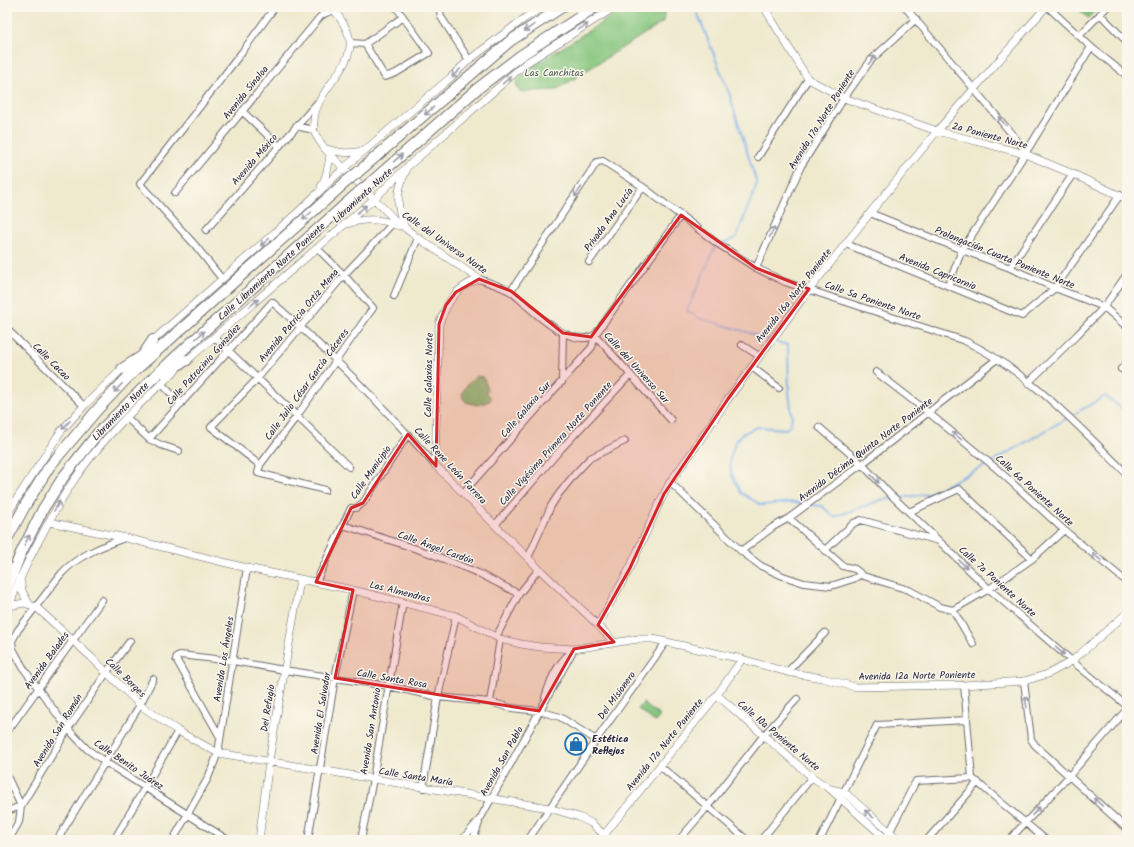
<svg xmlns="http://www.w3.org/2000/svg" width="1134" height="847" font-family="Kalam,sans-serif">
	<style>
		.green { fill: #84c57d; stroke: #53745c }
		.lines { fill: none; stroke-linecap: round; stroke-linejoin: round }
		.stream { stroke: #7cb0ea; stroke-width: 2 }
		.minor-casing { stroke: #6a686e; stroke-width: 8 }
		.tertiary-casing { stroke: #6a686e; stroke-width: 8 }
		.trunk-casing { stroke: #6a686e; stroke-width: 12 }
		.minor { stroke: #fff; stroke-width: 6 }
		.tertiary { stroke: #fff; stroke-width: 7 }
		.trunk { stroke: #fff; stroke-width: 10 }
		.trunk-bridge-casing { stroke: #6a686e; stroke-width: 12; stroke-linecap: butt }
		.trunk-bridge { stroke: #fff; stroke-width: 10 }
		.oneway { stroke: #9c9ca7 }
		.marked { fill: #d62828; fill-opacity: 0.2; stroke: #d62828; stroke-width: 3; stroke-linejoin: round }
		.labels { text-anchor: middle; stroke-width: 3; stroke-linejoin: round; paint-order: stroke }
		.park-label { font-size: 10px; fill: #445b52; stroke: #fbf7ec }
		.street-label { font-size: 10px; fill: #22223b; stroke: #fbf7ec }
		.poi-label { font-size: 10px; font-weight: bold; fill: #22223b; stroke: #fbf7ec; text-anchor: start }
	</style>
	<rect width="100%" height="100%" fill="#fbf7ec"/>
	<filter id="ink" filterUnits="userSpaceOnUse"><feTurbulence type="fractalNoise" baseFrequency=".025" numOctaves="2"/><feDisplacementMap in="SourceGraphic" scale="8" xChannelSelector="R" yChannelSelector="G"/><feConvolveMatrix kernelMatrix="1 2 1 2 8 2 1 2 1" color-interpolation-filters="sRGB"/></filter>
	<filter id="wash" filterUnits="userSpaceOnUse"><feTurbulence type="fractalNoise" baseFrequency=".012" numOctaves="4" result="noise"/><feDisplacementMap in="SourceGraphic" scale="16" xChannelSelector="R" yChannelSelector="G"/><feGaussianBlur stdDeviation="0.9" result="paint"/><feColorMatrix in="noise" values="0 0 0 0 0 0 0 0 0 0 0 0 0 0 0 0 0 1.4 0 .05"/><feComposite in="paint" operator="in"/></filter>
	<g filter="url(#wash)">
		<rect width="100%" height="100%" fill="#efe9ce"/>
		<path class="green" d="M626,7H665L663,22L556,90L519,92L516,82L533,66Z
			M1076,7H1099L1088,18Z
			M476,376L483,377L488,389L486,392L490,396V401L477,405L466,402C456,393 469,383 476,376Z
			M643,703L660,716L655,722L638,709Z"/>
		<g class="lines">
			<path class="stream" d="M695,7L729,93L757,184L736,238L722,244
				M718,246L715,247L687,311L699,318L747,332L769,340
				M773,341L788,345L789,392L792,418L790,425L786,429L757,427L742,434L735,443L730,459L731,473L741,493L761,505L793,502L804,504
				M992,462L1105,396L1127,412
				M811,505L822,506L834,517L881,500L929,494L988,464"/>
		</g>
	</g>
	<g filter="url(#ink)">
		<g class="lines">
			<g class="minor-casing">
				<path id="minor" d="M443,7L440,11L441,17L469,60
					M905,7L1026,151
					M1048,7L1091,47L1127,76
					M1100,14L1127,42
					M1080,35L1107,7
					M350,43L365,44L403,17
					M365,44L385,77L396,73L429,53L396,7
					M242,111L279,146
					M296,126L314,130
					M758,157L808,79
					M175,193L320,17C327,10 333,13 342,7
					M870,213L962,250L1010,268L1055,288L1104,307L1127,327
					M206,230L318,102
					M846,244L1022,316L1055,288L1120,195
					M321,252L344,275L373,308L297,416L260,465L258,473L325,490
					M589,262L643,187
					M756,268L801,166L844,98L871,60L916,19
					M1010,268L1073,174
					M222,279L195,245L140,184L242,52L275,7
					M479,279C489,283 502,286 511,292C516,295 520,300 525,304C540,318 573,348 595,335
					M948,286L962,250L1025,154L1091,47
					M511,291L597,162L603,161L643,187L718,244L756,268L785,282L965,341C1028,371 1078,426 1127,474
					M394,296L418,238
					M7,329L84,406
					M595,335L671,420
					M214,337L297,416L349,467
					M742,345L759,356
					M752,367L779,388
					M1121,369L1127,363
					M876,372L924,409L997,469L1064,530L1127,582
					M562,382L563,333
					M161,383L181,404
					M1028,383L1077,335L1104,307L1127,274
					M126,417L149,439L161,445L179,451
					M819,427L862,464L889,493L989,589L1072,661L1127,706
					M149,439L272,302C330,352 384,407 435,465
					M260,465L211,427L257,379L344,275L395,221
					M670,482L741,551L761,566L783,576L804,583L831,586L853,579L860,575
					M463,493L592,347L595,335L681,215
					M909,512L959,489L1032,559
					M789,518L843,566L855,569L860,573V575
					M343,525L429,553L478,573L519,594
					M495,525L561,449L630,375
					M125,538C102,546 77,556 61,574L18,630L12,641L13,649L24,669L68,729L87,749L105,762L228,840
					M825,550L854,523L861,520L939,541
					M741,551L773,527L789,518L862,464L997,359
					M528,558L551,506L558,495L574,475L590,458L625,441
					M860,575L909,590L940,607L953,610
					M316,582L351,508H356L363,503L408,434
					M953,610L989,589L1032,559L1064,530
					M953,610L973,644
					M496,637L519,594L539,569
					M787,672L825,633
					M1024,681L1031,739L1035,745L1127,829
					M964,685L972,778L1046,840
					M545,697C551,679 556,665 571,652
					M490,702L500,639
					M7,732L102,600
					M220,737L176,659L177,656L180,655L233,661L284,670L388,686L438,697L490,702L511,708L539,711L560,717L596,740
					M660,766L747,840
					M7,776L21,806L7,811
					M423,788L438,697L456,616
					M888,835L916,781L972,778
					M11,836L19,822L21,806L68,729L107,672L130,641
					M57,840L140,705L153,679
					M114,840L178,731
					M173,840L208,778L218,753L247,568
					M308,840L335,678L353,590
					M361,840L373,779L403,602
					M462,840L480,819L574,649
					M473,840L479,823
					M528,840L596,740L666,642
					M600,840L604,835
					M679,840L708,806L764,735L797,699
					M761,840L812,777
					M820,840L877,725L966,720
					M927,840L978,782
					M1009,840L1070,775L1127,709"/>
			</g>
			<g class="tertiary-casing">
				<path id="tertiary" d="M332,7C339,17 349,29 350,42C352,69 315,91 314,121C314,124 313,128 314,131C316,137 321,143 325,149L395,220L418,238L479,279
					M764,7L808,79L844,98L937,131L1025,154L1073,174L1127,199
					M327,149C340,153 349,154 362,151
					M321,187C327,176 329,166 330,153
					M347,224C364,218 382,218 399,226
					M405,228C396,207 396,191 406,171
					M479,279C455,287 447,303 439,324L435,465L539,569L598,625L614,642
					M150,343L299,211L344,168L450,78L469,60L525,18L542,7
					M184,363L374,199L407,167L526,63L615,7
					M7,514L61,431L84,406L125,366
					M49,522L126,538L247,568L353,590L456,616L500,639L521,644L540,647L574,649L638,639H653L742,659L787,672L822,678L855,687L964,685L1024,681L1048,674L1072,661L1127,613
					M20,578L22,591L29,604
					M9,606L24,603L36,607L91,657L140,705L178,731L218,753L549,808L579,817L591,823L610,840
					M7,613C15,589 25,566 37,544C48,523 59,502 72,483C100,440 139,404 176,370
					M598,625L630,568L658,506L670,482L692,452L728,399L805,295L870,213L937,131L1046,7
					M717,695L812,777L830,789L887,840
					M831,789L844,792L899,840
					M604,835L717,695L742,659
					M259,840L269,761L300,580"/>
			</g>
			<g class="trunk-casing">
				<path id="trunk" d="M357,173L510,41L562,7
					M369,184L477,89L520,56L595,7
					M143,355L153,340
					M122,369L150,351
					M164,373L187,360
					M7,539L26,504L49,467L97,410L130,375L347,181
					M7,589L20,555L43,509L64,476L98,433L152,379L182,351L359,192"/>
			</g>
			<use href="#minor" class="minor"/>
			<use href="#tertiary" class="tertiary"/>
			<use href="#trunk" class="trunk"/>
			<g class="trunk-bridge-casing">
				<path id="trunk-bridge" d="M347,181L357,173
					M359,192L369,184"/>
			</g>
			<use href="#trunk-bridge" class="trunk-bridge"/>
		</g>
		<defs><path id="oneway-shaft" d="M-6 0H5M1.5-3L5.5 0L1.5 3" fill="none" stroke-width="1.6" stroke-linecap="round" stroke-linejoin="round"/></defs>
		<g class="oneway">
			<use href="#oneway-shaft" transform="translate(583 27) rotate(-32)"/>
			<use href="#oneway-shaft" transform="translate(529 28) rotate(146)"/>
			<use href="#oneway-shaft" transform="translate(872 60) rotate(-48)"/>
			<use href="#oneway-shaft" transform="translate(456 73) rotate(136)"/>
			<use href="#oneway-shaft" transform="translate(507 80) rotate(-41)"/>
			<use href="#oneway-shaft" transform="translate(429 111) rotate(139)"/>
			<use href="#oneway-shaft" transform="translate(1002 121) rotate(-130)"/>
			<use href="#oneway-shaft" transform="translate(398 158) rotate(-41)"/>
			<use href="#oneway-shaft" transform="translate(578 192) rotate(124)"/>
			<use href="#oneway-shaft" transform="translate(362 209) rotate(-41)"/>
			<use href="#oneway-shaft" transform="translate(307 216) rotate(138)"/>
			<use href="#oneway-shaft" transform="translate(772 232) rotate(-66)"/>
			<use href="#oneway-shaft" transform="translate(265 242) rotate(139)"/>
			<use href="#oneway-shaft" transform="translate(254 303) rotate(-41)"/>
			<use href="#oneway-shaft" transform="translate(200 335) rotate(-42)"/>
			<use href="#oneway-shaft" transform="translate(118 388) rotate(134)"/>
			<use href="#oneway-shaft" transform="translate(66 425) rotate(133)"/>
			<use href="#oneway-shaft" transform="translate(957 436) rotate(-140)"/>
			<use href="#oneway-shaft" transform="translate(875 479) rotate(47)"/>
			<use href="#oneway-shaft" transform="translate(57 506) rotate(-59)"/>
			<use href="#oneway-shaft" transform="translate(27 540) rotate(-63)"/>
			<use href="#oneway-shaft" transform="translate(1097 557) rotate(-140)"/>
			<use href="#oneway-shaft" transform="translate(963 564) rotate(44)"/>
			<use href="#oneway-shaft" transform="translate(1060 651) rotate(41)"/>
			<use href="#oneway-shaft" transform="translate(1026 702) rotate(-98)"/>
			<use href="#oneway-shaft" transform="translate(1098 802) rotate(-137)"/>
			<use href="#oneway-shaft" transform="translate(1036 811) rotate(-47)"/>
			<use href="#oneway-shaft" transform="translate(869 814) rotate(-139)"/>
		</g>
	</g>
	<path class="marked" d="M681,215L756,268L809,289L728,399L664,494L630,568L598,625L614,642L574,649L539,711L335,678L353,590L316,582L351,508L363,503L408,434L436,466L439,324L446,305L456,292L479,279L511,291L563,333L591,337Z"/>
	<defs>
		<g id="shop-ring" transform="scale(1.15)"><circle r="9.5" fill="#fbf7ec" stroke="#1f6fb2" stroke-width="1.5"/><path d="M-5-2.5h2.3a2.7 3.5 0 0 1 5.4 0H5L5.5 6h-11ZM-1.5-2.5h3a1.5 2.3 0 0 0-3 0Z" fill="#1f6fb2"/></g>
	</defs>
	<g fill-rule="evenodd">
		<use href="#shop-ring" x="576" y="744"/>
	</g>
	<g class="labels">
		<g class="park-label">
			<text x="554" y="76">Las Canchitas</text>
		</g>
		<g class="street-label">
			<text transform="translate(245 92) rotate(-51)" y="4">Avenida Sinaloa</text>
			<text transform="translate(821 119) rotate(-58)" y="4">Avenida 17a Norte Poniente</text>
			<text transform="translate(990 135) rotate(15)" y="4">2a Poniente Norte</text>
			<text transform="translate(254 159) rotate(-49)" y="4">Avenida México</text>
			<text transform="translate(362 195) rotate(-42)" y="4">Libramiento Norte</text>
			<text transform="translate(608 219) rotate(-54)" y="4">Privada Ana Lucía</text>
			<text transform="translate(445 242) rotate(35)" y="4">Calle del Universo Norte</text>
			<text transform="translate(1005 257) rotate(22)" y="4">Prolongación Cuarta Poniente Norte</text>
			<text transform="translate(271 271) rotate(-42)" y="4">Calle Libramiento Norte Poniente</text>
			<text transform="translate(938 271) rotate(22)" y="4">Avenida Capricornio</text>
			<text transform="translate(793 295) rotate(-52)" y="4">Avenida 16a Norte Poniente</text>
			<text transform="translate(873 300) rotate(19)" y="4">Calle 5a Poniente Norte</text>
			<text transform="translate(298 315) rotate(-50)" y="4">Avenida Patricia Ortiz Mena</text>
			<text transform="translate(52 361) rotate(45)" y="4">Calle Cacao</text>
			<text transform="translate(203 364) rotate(-48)" y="4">Calle Patrocinio González</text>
			<text transform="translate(637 367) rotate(48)" y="4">Calle del Universo Sur</text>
			<text transform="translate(428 375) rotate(-89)" y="4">Calle Galaxias Norte</text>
			<text transform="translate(306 384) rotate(-54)" y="4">Calle Julio César García Cáceres</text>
			<text transform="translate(525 409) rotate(-49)" y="4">Calle Galaxia Sur</text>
			<text transform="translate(120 411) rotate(-46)" y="4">Libramiento Norte</text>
			<text transform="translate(555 443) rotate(-48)" y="4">Calle Vigésima Primera Norte Poniente</text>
			<text transform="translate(865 449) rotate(-37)" y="4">Avenida Décima Quinta Norte Poniente</text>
			<text transform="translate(451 465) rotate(47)" y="4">Calle Rene León Farrera</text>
			<text transform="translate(370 472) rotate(-55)" y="4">Calle Municipio</text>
			<text transform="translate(1035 490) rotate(42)" y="4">Calle 6a Poniente Norte</text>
			<text transform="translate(436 547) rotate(20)" y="4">Calle Ángel Cardón</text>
			<text transform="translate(998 581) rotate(42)" y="4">Calle 7a Poniente Norte</text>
			<text transform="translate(400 591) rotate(14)" y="4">Las Almendras</text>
			<text transform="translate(223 659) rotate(-81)" y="4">Avenida Los Ángeles</text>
			<text transform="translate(46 660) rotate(-54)" y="4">Avenida Balades</text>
			<text transform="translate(917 675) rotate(-1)" y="4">Avenida 12a Norte Poniente</text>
			<text transform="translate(126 677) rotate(44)" y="4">Calle Borges</text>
			<text transform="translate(392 678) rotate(10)" y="4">Calle Santa Rosa</text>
			<text transform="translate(616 695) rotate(-54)" y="4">Del Misionero</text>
			<text transform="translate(267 708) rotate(-81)" y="4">Del Refugio</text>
			<text transform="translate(320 713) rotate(-81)" y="4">Avenida El Salvador</text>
			<text transform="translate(57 730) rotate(-58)" y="4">Avenida San Román</text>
			<text transform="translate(370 731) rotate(-81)" y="4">Avenida San Antonio</text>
			<text transform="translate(779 735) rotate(40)" y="4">Calle 10a Poniente Norte</text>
			<text transform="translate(664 744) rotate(-51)" y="4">Avenida 17a Norte Poniente</text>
			<text transform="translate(501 761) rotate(-61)" y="4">Avenida San Pablo</text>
			<text transform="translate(129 764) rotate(34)" y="4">Calle Benito Juárez</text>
			<text transform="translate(416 776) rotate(9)" y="4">Calle Santa María</text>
		</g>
		<g class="poi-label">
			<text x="592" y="742">Estética<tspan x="592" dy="12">Reflejos</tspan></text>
		</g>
	</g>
	<rect width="1134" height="847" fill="none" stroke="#fbf7ec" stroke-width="24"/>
</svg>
